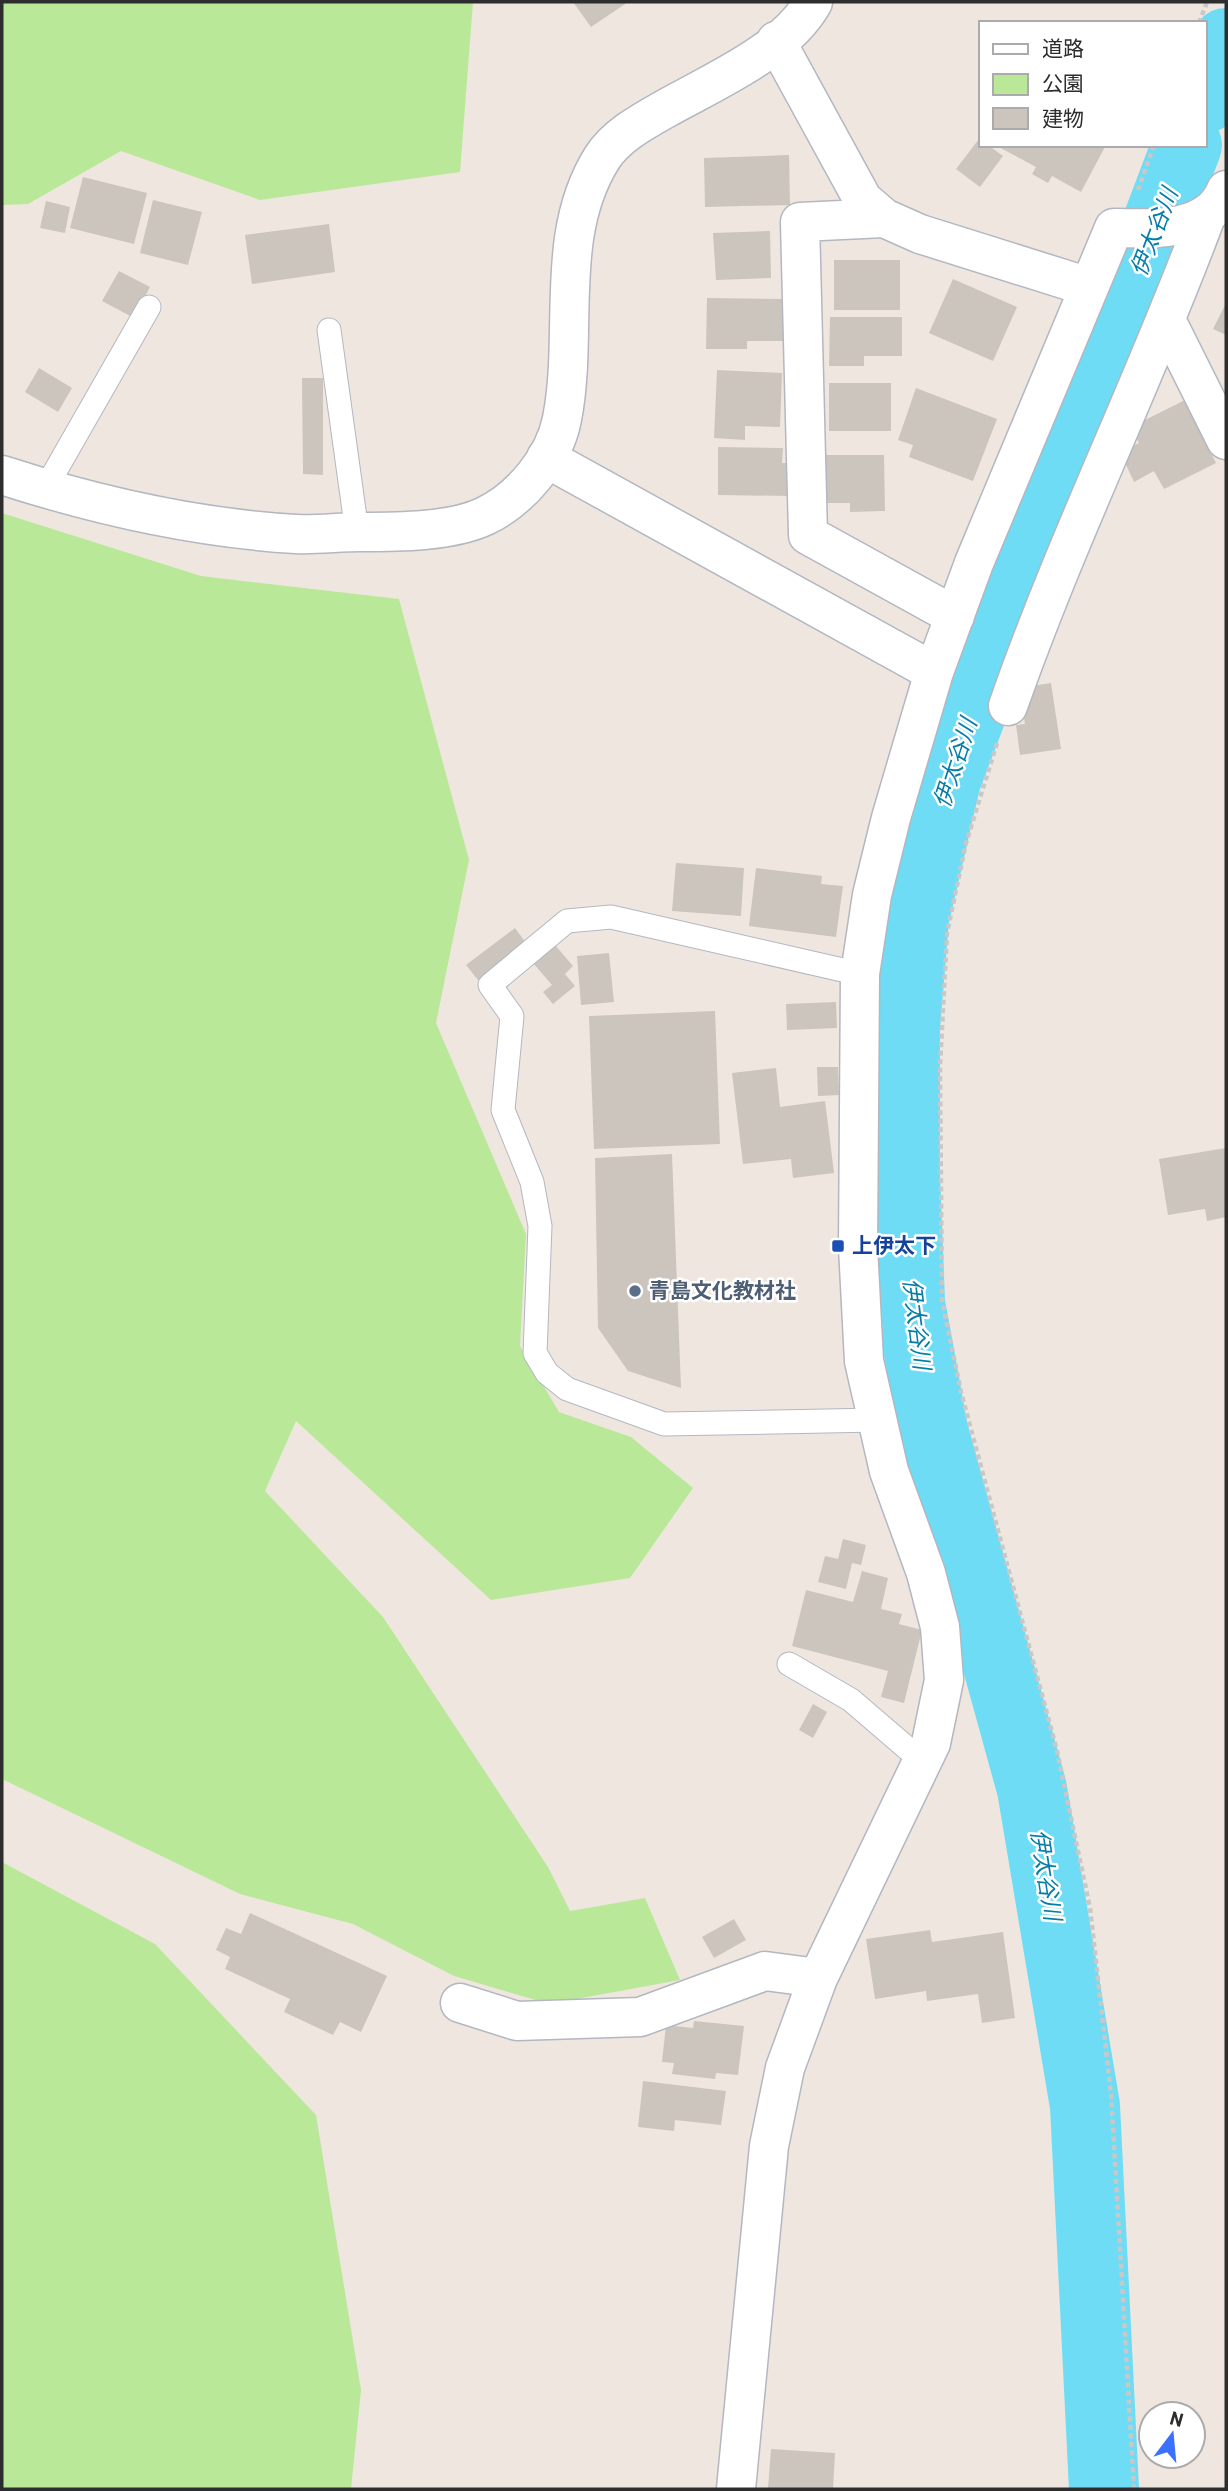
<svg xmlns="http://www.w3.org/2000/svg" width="1228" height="2491" font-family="Barlow,'Noto Sans JP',sans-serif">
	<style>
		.green { fill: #bae899 }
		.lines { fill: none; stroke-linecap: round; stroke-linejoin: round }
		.river { stroke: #6edcf5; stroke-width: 70 }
		.building { fill: #cbc5bd }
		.service-casing { stroke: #b3b7c1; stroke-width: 25 }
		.minor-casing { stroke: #b3b7c1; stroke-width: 41 }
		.tertiary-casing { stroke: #b3b7c1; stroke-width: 41 }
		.path { stroke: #c8c8c8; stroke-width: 4.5; stroke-dasharray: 5 3.5; stroke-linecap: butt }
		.service { stroke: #fff; stroke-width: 23 }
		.minor { stroke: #fff; stroke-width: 38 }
		.tertiary { stroke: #fff; stroke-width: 38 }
		.transit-dot { fill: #1a4fb4; stroke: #fff; stroke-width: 2.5 }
		.service-dot { fill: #5c6f8a; stroke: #fff; stroke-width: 2.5 }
		.labels { text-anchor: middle; stroke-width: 5; stroke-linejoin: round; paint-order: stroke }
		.transit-label { font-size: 21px; font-weight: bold; fill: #164399; stroke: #fff; text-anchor: start }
		.service-label { font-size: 21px; font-weight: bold; fill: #4e5e75; stroke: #fff; text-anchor: start }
		.water-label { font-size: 23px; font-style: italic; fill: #067da8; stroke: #fff }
	</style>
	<rect width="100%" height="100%" fill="#efe7df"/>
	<path class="green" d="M2,2H473L460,172L260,200L121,151L28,204L2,205Z
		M2,513L201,576L399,599L469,860L436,1023L526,1234L520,1346L559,1412L631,1437L693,1488L630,1578L491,1600L296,1421L265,1491L383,1617L548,1867L570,1911L645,1898L680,1980L549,2004L454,1976L353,1924L240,1894L2,1779Z
		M2,1862L155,1944L316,2115L361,2390L351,2489H2Z"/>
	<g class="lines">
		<path class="river" d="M1205,98L1226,43
			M1104,2489L1085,2106L1032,1789L933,1430L910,1303L905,1173V1029L914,919L946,780L1187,145"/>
	</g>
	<path class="building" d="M573,2H628L591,27Z
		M979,139L981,145H988L1003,156L980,187L956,169Z
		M995,145H1106L1081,192L1052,176L1048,183L1032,174L1036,167Z
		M789,155L790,205L705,207L704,158Z
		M83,177L147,193L134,244L70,228Z
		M153,200L202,212L188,265L140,253Z
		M46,201L70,207L65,233L40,228Z
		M329,224L335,272L252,284L245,235Z
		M770,231L771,278L716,280L713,233Z
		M834,260H900V310H834Z
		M119,271L150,287L134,318L102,301Z
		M953,279L1017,307L993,361L929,333Z
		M707,298L786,299L785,341H747V349H706Z
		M1226,303V335L1213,329Z
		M830,317H902V356H864V366H829Z
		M39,368L72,388L58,412L25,392Z
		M717,370L782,373L780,427L745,426V440L714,438Z
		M302,378H323V475L303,474Z
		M829,383H891V431H829Z
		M916,388L997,419L973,481L909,457L913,445L898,440Z
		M1185,400L1216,463L1164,489L1154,471L1134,482L1120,452L1139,443L1131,427Z
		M718,447L783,448L782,463H795L789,496L718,495Z
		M820,455H884L885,511L850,512V503H821Z
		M1051,683L1061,749L1020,755L1016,725L1025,724L1019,688Z
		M676,863L744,868L741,916L672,911Z
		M756,868L822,876L821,884L843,886L836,937L749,926Z
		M515,928L526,943L478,980L466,965Z
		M555,945L573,966L565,974L575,986L553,1004L543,992L552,985L533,963Z
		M609,953L614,1002L581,1005L577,956Z
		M836,1002L837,1028L787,1030L786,1004Z
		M715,1011L720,1144L594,1149L589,1016Z
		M817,1067H838L839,1095L818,1096Z
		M776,1068L780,1107L825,1101L834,1173L793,1178L791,1159L743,1164L732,1073Z
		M1226,1148V1217L1207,1221L1205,1209L1168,1215L1159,1159Z
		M672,1154L681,1388L628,1371L598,1328L595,1158Z
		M843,1539L866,1545L861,1565L852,1563L846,1589L818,1582L825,1556L838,1559Z
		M862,1571L888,1578L881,1609L902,1614L899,1624L922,1630L904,1703L881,1697L888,1671L792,1646L806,1590L853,1602Z
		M813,1704L827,1712L813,1738L799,1730Z
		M250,1913L387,1976L361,2032L340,2022L333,2035L284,2012L290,1999L225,1969L230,1957L216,1950L226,1928L241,1934Z
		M734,1919L746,1940L714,1958L702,1937Z
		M930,1930L932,1942L1003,1932L1015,2018L982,2023L978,1994L927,2001L926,1991L875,1999L866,1939Z
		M694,2021L744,2026L738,2075L716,2073L715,2079L672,2074L674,2063L662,2062L666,2025L693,2028Z
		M643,2081L726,2091L721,2125L675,2120L674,2131L638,2127Z
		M771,2449L835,2453L833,2489H768Z"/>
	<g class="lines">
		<g class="service-casing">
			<path id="service" d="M329,330L357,532
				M45,489L149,307
				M860,974L611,917L567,921L490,985L512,1016L503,1110L532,1182L540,1226L535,1353L547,1373L567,1389L664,1424L878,1420
				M789,1664L851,1700L922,1761"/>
		</g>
		<g class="minor-casing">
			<path id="minor" d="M776,41L863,200L884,218L920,234L1089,287
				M884,218L800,222L808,535L955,616
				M1167,322L1226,440
				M546,458L934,672
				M1008,706C1066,540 1144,383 1205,219
				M460,2003L517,2021L640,2017L765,1971L818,1978
				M736,2489L769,2146L785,2068L818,1978L931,1743L944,1680L940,1627L926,1573L889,1471L864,1361L858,1247L860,974L872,895L891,818L934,672L974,563L1114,228C1153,229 1210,232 1226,190"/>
		</g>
		<g class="tertiary-casing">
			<path id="tertiary" d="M2,475C98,506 195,528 296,534C317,535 339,532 360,532C396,532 452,532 485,516C522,498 554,459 562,419C579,332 553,236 602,158C616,136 642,122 665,109C713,82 786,51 813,2"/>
		</g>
		<path class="path" d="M1199,23L1207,2
			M1138,190L1154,145
			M997,743L966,843L947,933L940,1067L942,1300L961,1392L1057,1751L1090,1908L1111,2094L1134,2489"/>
		<use href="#service" class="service"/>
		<use href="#minor" class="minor"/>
		<use href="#tertiary" class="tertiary"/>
	</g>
	<rect class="transit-dot" x="831" y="1239" width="14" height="14" rx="3.5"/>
	<circle class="service-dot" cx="635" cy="1291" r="7"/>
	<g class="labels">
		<g class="transit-label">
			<text x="852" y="1253">上伊太下</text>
		</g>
		<g class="service-label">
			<text x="649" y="1298">青島文化教材社</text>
		</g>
		<g class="water-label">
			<text transform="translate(1154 232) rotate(-69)" y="8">伊太谷川</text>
			<text transform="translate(955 763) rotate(-72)" y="8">伊太谷川</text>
			<text transform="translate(917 1324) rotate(83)" y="8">伊太谷川</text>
			<text transform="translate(1046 1875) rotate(81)" y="8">伊太谷川</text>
		</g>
	</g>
	<rect width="1228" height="2491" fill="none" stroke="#2d2d2d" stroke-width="7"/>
	<rect x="979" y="21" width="228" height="126" fill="#ffffff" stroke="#ababab" stroke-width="2"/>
	<rect x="993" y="44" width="35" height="10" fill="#ffffff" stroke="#ababab" stroke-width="2"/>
	<text x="1042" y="56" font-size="21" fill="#2d2d2d">道路</text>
	<rect x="993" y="74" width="35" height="21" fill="#bae899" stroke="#ababab" stroke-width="2"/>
	<text x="1042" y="91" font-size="21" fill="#2d2d2d">公園</text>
	<rect x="993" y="108" width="35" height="21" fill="#cbc5bd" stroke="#ababab" stroke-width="2"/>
	<text x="1042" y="126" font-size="21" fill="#2d2d2d">建物</text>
	<g transform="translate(1172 2435) rotate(16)"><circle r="33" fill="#ffffff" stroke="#ababab" stroke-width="2"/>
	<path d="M0-5L12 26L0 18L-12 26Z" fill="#3c70ff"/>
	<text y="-10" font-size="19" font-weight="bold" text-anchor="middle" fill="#2d2d2d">N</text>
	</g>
</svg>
